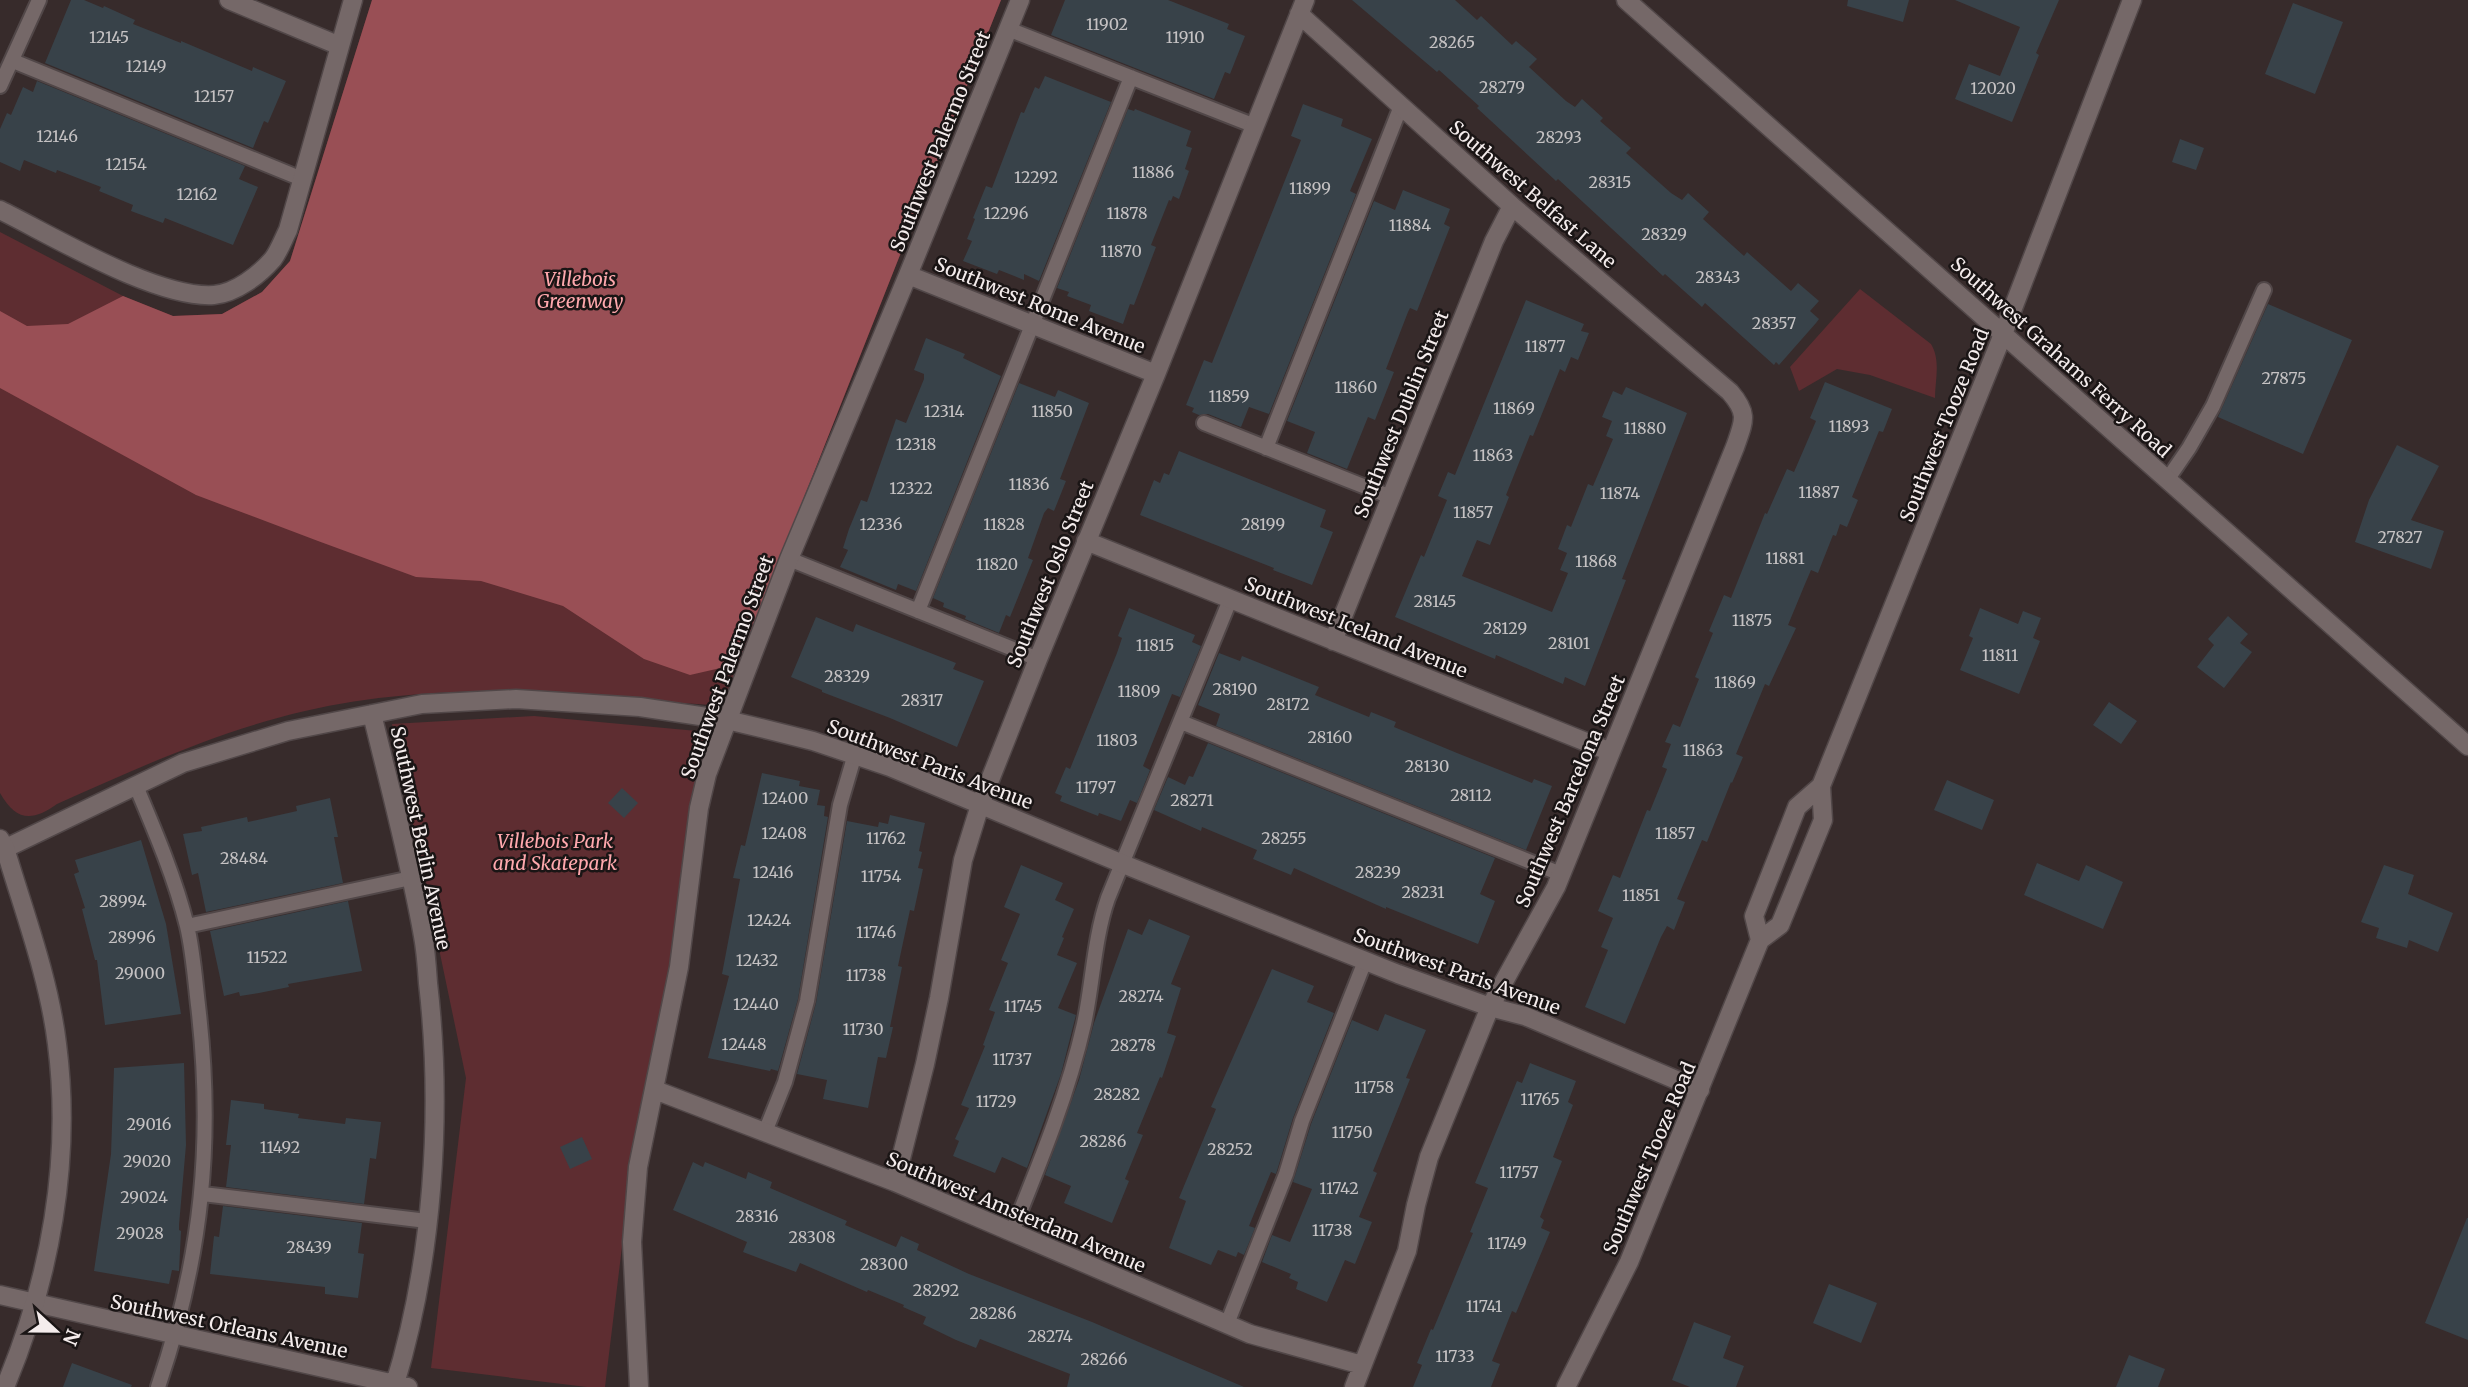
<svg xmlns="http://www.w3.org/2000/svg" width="2468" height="1387" font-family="Merriweather,serif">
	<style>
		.green { fill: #5e2d31 }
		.forest { fill: #994f55 }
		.building { fill: #384249 }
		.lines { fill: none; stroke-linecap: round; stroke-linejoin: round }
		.lane-casing { stroke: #514748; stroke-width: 18 }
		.street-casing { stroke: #514748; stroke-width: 21 }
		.secondary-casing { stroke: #514748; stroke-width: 21 }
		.lane { stroke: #756868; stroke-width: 14 }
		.street { stroke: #756868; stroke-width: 18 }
		.secondary { stroke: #756868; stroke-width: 18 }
		.labels { text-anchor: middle; stroke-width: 5; stroke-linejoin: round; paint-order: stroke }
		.number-label { font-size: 16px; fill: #c5c2c3 }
		.street-label { font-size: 19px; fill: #f4ecec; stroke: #1a1515 }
		.park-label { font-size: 19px; font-style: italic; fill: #ffa8ad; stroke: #1a1515 }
	</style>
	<rect width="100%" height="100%" fill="#372b2b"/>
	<path class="green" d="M372,0H1001L727,692L719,701L711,705C642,701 574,690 505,691C438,691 369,696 305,711C218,731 138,768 57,804C32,822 16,821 0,793V232L123,296L173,316L222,314L262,292L290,261Z
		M1860,289L1931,344C1941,361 1935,380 1935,398L1870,375L1837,369L1799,391L1790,367Z
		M534,716L708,732L674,958L632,1164L605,1387H587L431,1368L466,1078L392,724Z"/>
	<path class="forest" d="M372,0H1001L738,664L690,675L644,659L563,606L481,581L416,577L318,541L196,495L0,388V311L27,326L68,324L123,296L173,316L222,314L262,292L290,261Z"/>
	<path class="building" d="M71,0H84L103,8L104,6L135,20L133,24L181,43V41L252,71L253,67L286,81L268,123L264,121L253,148L45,63Z
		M1065,0H1168L1229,24L1227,29L1245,36L1230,74L1225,72L1214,99L1051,35Z
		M1352,0H1455L1477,20L1481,16L1512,45L1516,41L1537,59L1529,67L1566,101L1575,107L1582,99L1603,118L1600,121L1631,148L1626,153L1671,193L1682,200L1688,193L1709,212L1703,219L1744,256L1747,252L1791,291L1798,283L1819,301L1810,311L1819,319L1816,323L1779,365L1776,362L1774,365L1705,303L1702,307L1665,274L1663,276L1558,179L1556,181L1477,108L1479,106L1439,70L1437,72Z
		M1848,0H1909L1903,22L1847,6Z
		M1955,0H2059L2036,53L2039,55L2012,122L1955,99L1969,64L2000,76L2020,27Z
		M2293,3L2343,22L2315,94L2265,74Z
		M1045,76L1111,102L1039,281L1024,274V280L999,270L997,274L963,261L972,241L967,239L975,219L973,218L986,186L992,188L1021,112L1024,113L1035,87L1039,89Z
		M37,81L245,166L239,179L258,187L233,245L165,218L163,223L131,211L133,205L99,191L101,187L57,170L56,173L24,160L20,171L0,162V129L7,113L11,115L23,87L33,92Z
		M1303,104L1343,119L1341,126L1372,139L1350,191L1356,194L1269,414L1249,407L1241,427L1208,414L1199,415L1192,412L1194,408L1186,405L1204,360L1212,363L1301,140L1291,136Z
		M1128,109L1134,111L1135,109L1191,131L1186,146L1192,148L1185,169L1189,171L1179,199L1173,196L1171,201L1169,200L1151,245L1156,247L1134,305L1130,304L1123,324L1089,311L1091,305L1067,296L1069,292L1057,288Z
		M2180,139L2204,148L2196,170L2172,162Z
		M1403,190L1450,209L1444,224L1450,227L1417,311L1410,308L1408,312L1386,369L1394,372L1375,420L1368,417L1347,469L1307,453L1315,432L1287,421L1374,201L1395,210Z
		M1526,300L1584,324L1581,331L1589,333L1578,360L1571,357L1565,372L1560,369L1533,436L1530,435L1506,495L1509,497L1490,545L1477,540L1462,576L1552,612L1568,573L1560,570L1567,553L1558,549L1567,525L1571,527L1588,484L1593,486L1613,439L1606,436L1612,421L1602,417L1613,391L1622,395L1626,387L1687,413L1622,579L1626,580L1585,686L1565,677L1563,684L1496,655L1495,659L1395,617L1421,555L1424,557L1447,500L1438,496L1448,472L1455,475Z
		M2268,304L2352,340L2303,454L2218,417Z
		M926,338L965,354L963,358L1001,376L916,591L898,584L896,590L840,567L848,550L843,548L849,529L861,500L867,502L896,419L906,423L924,379V374L914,370Z
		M1825,382L1892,409L1883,432L1879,431L1852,497L1858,500L1847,527L1840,524L1836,536L1833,535L1818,573L1811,570L1805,584L1788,625L1796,628L1769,686L1765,684L1736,754L1743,757L1732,783L1731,782L1707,842L1702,840L1677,899L1685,902L1674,930L1667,926L1661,937L1625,1024L1585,1007L1608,950L1601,947L1613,918L1598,911L1613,875L1620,878L1647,810L1650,811L1667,769L1662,767L1671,744L1665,742L1673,724L1680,727L1699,679L1695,677L1713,633L1709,631L1724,595L1731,598L1765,513L1767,514L1787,469L1794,472L1816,421L1810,418Z
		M1019,383L1055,397L1058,390L1089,403L1060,479L1066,481L1054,511L1048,508L1044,513L1028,558L1033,560L1010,617L1006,615L999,633L965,619L966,616L943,607L944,603L933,598Z
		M2397,445L2439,466L2411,520L2444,531L2431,569L2355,542L2369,500Z
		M1179,451L1326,510L1320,527L1333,532L1312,585L1273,570L1274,568L1140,515L1154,480L1160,483L1164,473L1169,475Z
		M1129,608L1195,635L1192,642L1201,646L1180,697L1172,694L1143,766L1150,770L1137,803L1130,800L1121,821L1099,813L1098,816L1060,801L1062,796L1055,793L1066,767L1070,769L1117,653L1122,638L1118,636Z
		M1980,608L2018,624L2023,611L2041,618L2033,638L2040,641L2019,694L1960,670L1973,638L1969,636Z
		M2228,616L2248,634L2240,643L2252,652L2224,688L2197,667L2214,645L2208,639Z
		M816,617L853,632L856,624L956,663L953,669L984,681L957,747L890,718L822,692V690L791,677Z
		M1219,653L1240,661L1242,656L1319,687L1315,695L1369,717L1371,712L1396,722L1394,727L1457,753L1532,783L1534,779L1552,786L1526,850L1216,726L1220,714L1198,705Z
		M2109,702L2137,721L2121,744L2093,725Z
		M1208,743L1495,858L1480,894L1495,901L1478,944L1386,907V909L1294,868L1291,875L1253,859L1257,850L1202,827L1201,831L1154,810L1168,777L1185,785L1189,776L1193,777Z
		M762,773L800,781L799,786L820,790L817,805L825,806L824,816L828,817L798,999L778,1071L771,1069L770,1071L708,1058L729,976L722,974L740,879L733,878L741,845L745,846Z
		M1947,780L1994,800L1982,830L1934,810Z
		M622,788L638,803L624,818L608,803Z
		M330,798L338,837H334L343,883L206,912L198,873L192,875L183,834L202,831L201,827L247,817L248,822L297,811L296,806Z
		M890,815L925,823L919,851L922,852L918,868L923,869L914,911L910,910L898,966L902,967L890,1027H893L886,1058L878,1057L868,1108L823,1099L827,1080L797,1074L816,1003L847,821L878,827L879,822L888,824Z
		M141,840L166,924L181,1014L105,1025L97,960H95L82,909L85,908L74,874L79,872L75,860Z
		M2037,863L2079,881L2086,865L2123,882L2103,929L2024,895Z
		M1021,865L1063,883L1055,900L1074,909L1062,937L1064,938L1057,955L1077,963L1058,1008L1076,1015L1061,1074L1027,1168L1002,1157L995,1173L953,1156L959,1141L955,1139L969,1108L961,1105L985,1046L983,1045L995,1012L989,1010L1008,963L1001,960L1020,914L1004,907Z
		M2384,865L2414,875L2408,894L2453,913L2438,952L2409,940L2407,948L2376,938L2379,928L2361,922Z
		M348,901L362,971L288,984L289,987L259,993L240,996L239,992L224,996L210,931Z
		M1149,919L1190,936L1171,984L1181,988L1167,1033L1176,1036L1162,1078L1160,1077L1137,1133L1143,1135L1125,1179L1129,1181L1112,1223L1064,1203L1071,1186L1045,1175L1079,1080L1094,1023L1128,929L1142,935Z
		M1272,969L1314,986L1307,1002L1334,1013L1293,1118L1276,1174L1271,1172L1249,1226L1255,1228L1244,1255L1238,1252L1236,1257L1218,1250L1211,1265L1169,1248L1186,1201L1179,1198L1216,1109L1211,1107Z
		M1385,1014L1426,1030L1406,1078L1410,1079L1373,1171L1377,1173L1359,1217L1372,1222L1355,1264L1345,1260L1327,1302L1296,1289L1298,1282L1289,1278L1291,1274L1262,1262L1272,1235L1290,1242L1312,1189L1293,1182L1311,1124L1352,1020L1378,1031Z
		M184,1063L186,1145L179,1225V1230L181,1231L179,1271L172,1270L169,1284L94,1271L111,1154L114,1068Z
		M1530,1063L1576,1081L1568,1102L1573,1105L1553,1157L1562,1161L1540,1217L1544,1220L1541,1228L1550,1232L1516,1313L1512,1311L1492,1361L1500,1364L1491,1387H1413L1422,1365L1417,1363L1431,1329L1433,1330L1473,1233L1470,1232L1488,1188L1475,1183L1517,1081L1522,1083Z
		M231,1100L264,1104V1109L299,1114L298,1118L345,1124L346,1118L381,1122L376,1159L370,1158L364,1204L226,1187L231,1145H226Z
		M582,1137L592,1159L570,1169L560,1147Z
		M693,1162L703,1167L705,1162L746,1179L748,1172L772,1182L770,1188L847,1221L845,1225L896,1247L901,1236L919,1244L917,1250L969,1274L1092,1322L1244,1387H1067L1070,1374L980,1339L976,1348L956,1340L923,1324L926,1317L903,1307L904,1305L868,1290L867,1292L800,1263L796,1272L743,1252L747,1242L673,1210Z
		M223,1206L362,1223L358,1253L364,1254L358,1298L325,1294V1287L210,1274L214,1236L219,1237Z
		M2467,1218H2468V1340L2425,1323Z
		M1829,1284L1877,1303L1861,1343L1813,1323Z
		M1694,1322L1731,1336L1723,1358L1744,1366L1736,1387H1690L1672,1380Z
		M2129,1355L2165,1369L2158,1387H2116Z
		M72,1363L132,1385L131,1387H63Z"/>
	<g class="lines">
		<g class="lane-casing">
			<path id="lane" d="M1008,29L1255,126
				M13,61L302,179
				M0,86L39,0
				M1204,423L1391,497
				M1266,448L1401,106
				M2167,480L2189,448L2213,406L2264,290
				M789,559L1038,659
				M918,611L1131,77
				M1181,722L1561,874
				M136,786C155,831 175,878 187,926C193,951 195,979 198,1005C214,1140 202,1258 158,1387
				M187,926L411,878
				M765,1132L785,1082L807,1001L840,805L855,754
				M203,1194L427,1221
				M1012,1232C1039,1165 1068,1095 1084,1024C1093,982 1094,938 1108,898L1230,600
				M1227,1324L1286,1174L1302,1121L1365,961"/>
		</g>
		<g class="street-casing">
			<path id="street" d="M229,0L340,46
				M1299,14L1512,206L1730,392C1749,414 1744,421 1735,447L1556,887L1490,1007L1429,1157L1416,1205L1407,1251L1354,1387
				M0,210C53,236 157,299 214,295C236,293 259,275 273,259C279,251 283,240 288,230L353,0
				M908,275L1156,374
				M1086,541L1611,752
				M1333,641L1494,241L1512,206
				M372,714C390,788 410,862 423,936C426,952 427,968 428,983C443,1113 433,1262 394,1387
				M0,851L183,763L288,731L422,704L516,699L640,707L727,720L769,730L813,741L890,767L1123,864L1398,974L1490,1007L1525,1016L1700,1090
				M655,1090L895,1182L1250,1334L1362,1365
				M895,1182L925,1064L939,998L963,860L980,805L1038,659L1156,374L1305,0
				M0,1295L408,1387
				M639,1387L632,1242L638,1167L679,967L699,808L707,774L789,559L908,275L1020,0"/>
		</g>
		<g class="secondary-casing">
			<path id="secondary" d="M1626,0L2468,746
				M0,839L5,848C24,912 49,978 57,1044C72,1160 50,1280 5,1387
				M1760,940L1754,916L1790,825L1797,807L1821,786
				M1566,1387L1629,1262L1760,940L1780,925L1823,820L1821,786L2003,334L2132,0"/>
		</g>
		<use href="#lane" class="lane"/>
		<use href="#street" class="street"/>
		<use href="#secondary" class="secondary"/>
	</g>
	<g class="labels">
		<g class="number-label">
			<text x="1107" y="30">11902</text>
			<text x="109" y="43">12145</text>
			<text x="1185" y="43">11910</text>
			<text x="1452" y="48">28265</text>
			<text x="146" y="72">12149</text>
			<text x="1502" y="93">28279</text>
			<text x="1993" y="94">12020</text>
			<text x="214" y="102">12157</text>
			<text x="57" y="142">12146</text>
			<text x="1559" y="143">28293</text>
			<text x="126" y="170">12154</text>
			<text x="1153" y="178">11886</text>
			<text x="1036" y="183">12292</text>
			<text x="1610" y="188">28315</text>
			<text x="1310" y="194">11899</text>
			<text x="197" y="200">12162</text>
			<text x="1006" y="219">12296</text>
			<text x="1127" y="219">11878</text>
			<text x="1410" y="231">11884</text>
			<text x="1664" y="240">28329</text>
			<text x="1121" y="257">11870</text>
			<text x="1718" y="283">28343</text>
			<text x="1774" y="329">28357</text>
			<text x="1545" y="352">11877</text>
			<text x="2284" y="384">27875</text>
			<text x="1356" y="393">11860</text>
			<text x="1229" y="402">11859</text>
			<text x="1514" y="414">11869</text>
			<text x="944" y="417">12314</text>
			<text x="1052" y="417">11850</text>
			<text x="1849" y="432">11893</text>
			<text x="1645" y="434">11880</text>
			<text x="916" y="450">12318</text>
			<text x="1493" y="461">11863</text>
			<text x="1029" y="490">11836</text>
			<text x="911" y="494">12322</text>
			<text x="1819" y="498">11887</text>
			<text x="1620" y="499">11874</text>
			<text x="1473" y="518">11857</text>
			<text x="881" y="530">12336</text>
			<text x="1004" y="530">11828</text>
			<text x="1263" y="530">28199</text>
			<text x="2400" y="543">27827</text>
			<text x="1785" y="564">11881</text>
			<text x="1596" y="567">11868</text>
			<text x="997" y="570">11820</text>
			<text x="1435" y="607">28145</text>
			<text x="1752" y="626">11875</text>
			<text x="1505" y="634">28129</text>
			<text x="1569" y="649">28101</text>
			<text x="1155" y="651">11815</text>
			<text x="2000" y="661">11811</text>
			<text x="847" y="682">28329</text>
			<text x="1735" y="688">11869</text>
			<text x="1235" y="695">28190</text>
			<text x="1139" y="697">11809</text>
			<text x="922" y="706">28317</text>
			<text x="1288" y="710">28172</text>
			<text x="1330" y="743">28160</text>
			<text x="1117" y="746">11803</text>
			<text x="1703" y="756">11863</text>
			<text x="1427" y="772">28130</text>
			<text x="1096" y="793">11797</text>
			<text x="1471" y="801">28112</text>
			<text x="785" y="804">12400</text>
			<text x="1192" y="806">28271</text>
			<text x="784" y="839">12408</text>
			<text x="1675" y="839">11857</text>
			<text x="886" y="844">11762</text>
			<text x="1284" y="844">28255</text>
			<text x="244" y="864">28484</text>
			<text x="773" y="878">12416</text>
			<text x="1378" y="878">28239</text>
			<text x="881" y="882">11754</text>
			<text x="1423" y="898">28231</text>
			<text x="1641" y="901">11851</text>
			<text x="123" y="907">28994</text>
			<text x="769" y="926">12424</text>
			<text x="876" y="938">11746</text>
			<text x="132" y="943">28996</text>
			<text x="267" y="963">11522</text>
			<text x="757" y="966">12432</text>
			<text x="140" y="979">29000</text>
			<text x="866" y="981">11738</text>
			<text x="1141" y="1002">28274</text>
			<text x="756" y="1010">12440</text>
			<text x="1023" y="1012">11745</text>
			<text x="863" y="1035">11730</text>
			<text x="744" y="1050">12448</text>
			<text x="1133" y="1051">28278</text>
			<text x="1012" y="1065">11737</text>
			<text x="1374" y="1093">11758</text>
			<text x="1117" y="1100">28282</text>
			<text x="1540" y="1105">11765</text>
			<text x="996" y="1107">11729</text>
			<text x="149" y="1130">29016</text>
			<text x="1352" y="1138">11750</text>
			<text x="1103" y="1147">28286</text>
			<text x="280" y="1153">11492</text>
			<text x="1230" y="1155">28252</text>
			<text x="147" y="1167">29020</text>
			<text x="1519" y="1178">11757</text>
			<text x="1339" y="1194">11742</text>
			<text x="144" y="1203">29024</text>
			<text x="757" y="1222">28316</text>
			<text x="1332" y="1236">11738</text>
			<text x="140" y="1239">29028</text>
			<text x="812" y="1243">28308</text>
			<text x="1507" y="1249">11749</text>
			<text x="309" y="1253">28439</text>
			<text x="884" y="1270">28300</text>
			<text x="936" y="1296">28292</text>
			<text x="1484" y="1312">11741</text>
			<text x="993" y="1319">28286</text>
			<text x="1050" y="1342">28274</text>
			<text x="1455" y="1362">11733</text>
			<text x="1104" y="1365">28266</text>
		</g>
		<g class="street-label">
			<text transform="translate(940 141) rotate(-68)" y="7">Southwest Palermo Street</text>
			<text transform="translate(1533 194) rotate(41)" y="7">Southwest Belfast Lane</text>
			<text transform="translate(1040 305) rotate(22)" y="7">Southwest Rome Avenue</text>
			<text transform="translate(2061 357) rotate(42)" y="7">Southwest Grahams Ferry Road</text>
			<text transform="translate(1401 414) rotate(-68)" y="7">Southwest Dublin Street</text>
			<text transform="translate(1944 425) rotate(-68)" y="7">Southwest Tooze Road</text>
			<text transform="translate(1050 574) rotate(-68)" y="7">Southwest Oslo Street</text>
			<text transform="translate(1356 627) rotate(22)" y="7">Southwest Iceland Avenue</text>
			<text transform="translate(727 667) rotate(-70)" y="7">Southwest Palermo Street</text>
			<text transform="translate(930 764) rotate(21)" y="7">Southwest Paris Avenue</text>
			<text transform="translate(1570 791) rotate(-67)" y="7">Southwest Barcelona Street</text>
			<text transform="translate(421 838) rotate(78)" y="7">Southwest Berlin Avenue</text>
			<text transform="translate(1457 971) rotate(20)" y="7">Southwest Paris Avenue</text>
			<text transform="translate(1649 1158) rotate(-67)" y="7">Southwest Tooze Road</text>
			<text transform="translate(1016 1212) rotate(23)" y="7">Southwest Amsterdam Avenue</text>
			<text transform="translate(229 1326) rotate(12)" y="7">Southwest Orleans Avenue</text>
		</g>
		<g class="park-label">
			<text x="580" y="286">Villebois<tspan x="580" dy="22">Greenway</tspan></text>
			<text x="555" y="848">Villebois Park<tspan x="555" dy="22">and Skatepark</tspan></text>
		</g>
	</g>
	<g transform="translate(56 1331) rotate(112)" stroke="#1a1515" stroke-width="5" paint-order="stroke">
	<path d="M0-5L12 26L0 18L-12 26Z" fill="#f4ecec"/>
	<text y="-10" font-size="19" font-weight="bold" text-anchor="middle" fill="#f4ecec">N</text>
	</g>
</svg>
